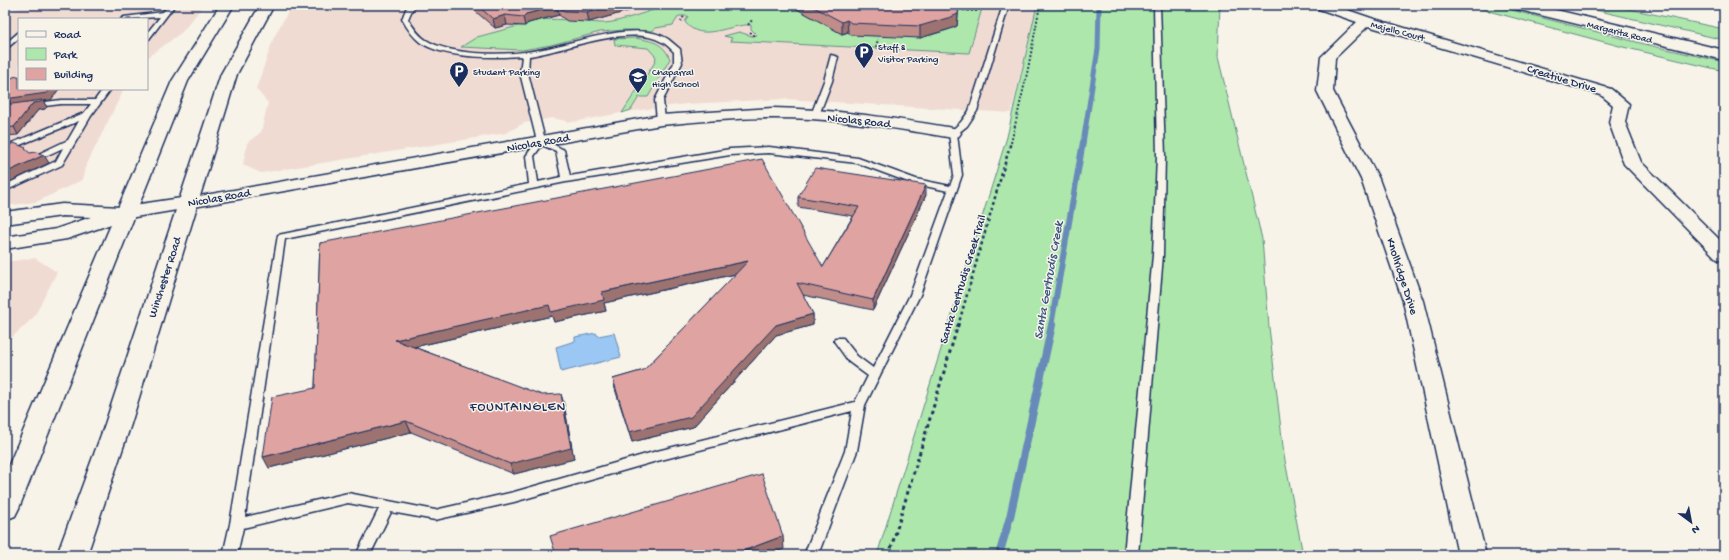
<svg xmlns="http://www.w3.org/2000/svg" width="1729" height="560" font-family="'Gochi Hand',sans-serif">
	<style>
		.built { fill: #f0dbd3 }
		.green { fill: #ade7ac; stroke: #648b85 }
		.water { fill: #9ac7f4; stroke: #678ab8 }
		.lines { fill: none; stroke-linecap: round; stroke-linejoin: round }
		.stream-far2 { stroke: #678ab8; stroke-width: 5 }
		.stream-far1 { stroke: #678ab8; stroke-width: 6 }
		.stream { stroke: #678ab8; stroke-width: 8 }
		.service-casing { stroke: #1b2f5e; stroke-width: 3 }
		.minor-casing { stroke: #1b2f5e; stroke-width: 3 }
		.secondary-casing { stroke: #1b2f5e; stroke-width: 3 }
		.primary-casing { stroke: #1b2f5e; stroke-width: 3 }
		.path-far2 { stroke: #1b2f5e; stroke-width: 2; stroke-dasharray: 2 2; stroke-linecap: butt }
		.path-far1 { stroke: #1b2f5e; stroke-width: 2.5; stroke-dasharray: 3 3; stroke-linecap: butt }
		.path { stroke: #1b2f5e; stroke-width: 3; stroke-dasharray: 3.5 3.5; stroke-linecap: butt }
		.service { fill: #f7f3e8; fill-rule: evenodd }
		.minor { fill: #f7f3e8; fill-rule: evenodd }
		.secondary { fill: #f7f3e8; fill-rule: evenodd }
		.primary { fill: #f7f3e8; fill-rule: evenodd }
		.wall { fill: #c08d8a; stroke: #1b2f5e }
		.shaded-wall { fill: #9c7371; stroke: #1b2f5e }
		.building { fill: #dfa4a1; stroke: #1b2f5e }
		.labels { text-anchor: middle; stroke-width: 3; stroke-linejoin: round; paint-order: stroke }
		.far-street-label { font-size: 10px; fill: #1b2f5e; stroke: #f7f3e8 }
		.far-poi-label { font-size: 10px; fill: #1b2f5e; stroke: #f7f3e8; text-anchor: start }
		.street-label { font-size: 12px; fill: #1b2f5e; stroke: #f7f3e8 }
		.water-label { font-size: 13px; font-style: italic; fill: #3b5584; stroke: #f7f3e8 }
		.neighbourhood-label { font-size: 13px; letter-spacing: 1px; fill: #1b2f5e; stroke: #f7f3e8 }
	</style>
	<rect width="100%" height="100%" fill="#f7f3e8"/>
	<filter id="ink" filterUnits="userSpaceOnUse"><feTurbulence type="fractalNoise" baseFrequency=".025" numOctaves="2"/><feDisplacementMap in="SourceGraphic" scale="8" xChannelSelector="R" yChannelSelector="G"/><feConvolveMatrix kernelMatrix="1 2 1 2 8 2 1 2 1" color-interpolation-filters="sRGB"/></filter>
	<g filter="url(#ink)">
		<path class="built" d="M27,5H204L182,32L147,58V19H19V89H124L85,168L82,180L36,202L5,206V14Z
			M292,5H1037L1011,113L784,99L686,104L626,112L567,123L566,121L552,118L537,121L524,123L506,133L261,173L243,165L247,143L261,132L268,103L256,89L274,37Z
			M35,258L57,272L34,317L7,342L5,349V262Z"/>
		<path class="green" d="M669,5H790L842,34L848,32L851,35H931L950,29L958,12L959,5H983L969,53L730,41L732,38L724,36L739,32L752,36L757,35L751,29V25C731,23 701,44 685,22L688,16H679L673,25L656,28L652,31L625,30L600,32L551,45L522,50L461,47L477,37L518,26H525C538,13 585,23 604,23C618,23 654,9 669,5Z
			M1037,5H1220L1218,57L1262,239L1269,327L1284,455L1303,555H877L1007,137Z
			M1466,5H1492L1644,44L1724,62V71L1623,47Z
			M1574,5H1610L1724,29V40Z
			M635,38C652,41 663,42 670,59L648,97H639L631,110L622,113L655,62L656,57L648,48L615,45L614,39Z"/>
		<path class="water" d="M596,333L598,336L614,333L621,357L561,372L556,347L575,341V337Z"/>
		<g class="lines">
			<path class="stream-far2" d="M1083,143L1098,49L1099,5"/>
			<path class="stream-far1" d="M1051,326L1083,142"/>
			<path class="stream" d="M999,555L1010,517L1052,325"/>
			<g class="service-casing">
				<path id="service" d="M169,5H175L149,39L147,40V33L160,17L121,19L124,17L163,12Z
					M410,5H417L412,10L408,19C413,27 418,35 426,40C453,57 512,56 543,49C576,43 638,19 668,39C672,42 676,46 680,49L682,63L663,100L665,120L661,122L657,120L655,100L674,63V52C670,48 666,44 662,42C630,23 565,51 529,56L528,73L545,140L564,150L570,176L730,149L769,147L858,158L916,179L950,186L954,175L949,133L961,122L969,111L1003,5H1009L977,111L967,126L957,134L962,175L920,295L865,405L857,451L818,555H804L845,451L852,411L657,461L514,502L435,520L391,512L370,555H356L379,509L348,503L243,528L237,555H223L230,524L278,235L529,184L526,156L537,141L520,73L522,56C493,58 447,59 421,43C413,37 407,28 402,19L406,9ZM542,145L556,151L561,177L538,182L534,156ZM769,153L857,163L911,183L948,191L910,295L873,368L857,356L843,338H835L834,341L849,362L868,376L855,402L657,451L514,492L435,510L348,493L245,517L285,239L566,182L730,155Z
					M1154,5H1160L1165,156L1163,255L1138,555H1124L1153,255L1157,156Z
					M19,32V38L5,50V44Z
					M831,55L838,57L832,81L819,115L818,117H812L811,115L824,81Z
					M103,89H111L91,116L62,165L5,191V185L56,161L63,148L39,159L36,160L32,157L68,140L79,121L5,151V146L84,113L91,104H61L5,111V107L61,100H95Z"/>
			</g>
			<g class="minor-casing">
				<path id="minor" d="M1315,5H1333L1371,18L1611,89L1629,104L1625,122L1641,162L1724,244V261L1717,259L1624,164L1609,122L1613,105L1601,95L1368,26L1335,58L1333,91L1379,179L1423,301L1486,555H1458L1403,301L1361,179L1317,91L1321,57L1357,22L1316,8Z
					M773,108C834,109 893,118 953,128L959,130L961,133L959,136L953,138C906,130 858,122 811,119C761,116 711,120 661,125L188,208L182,207L179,203L182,199L188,198L661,115Z"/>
			</g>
			<g class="secondary-casing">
				<path id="secondary" d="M1510,5H1535L1724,50V60L1512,8Z
					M188,197L195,199L198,203L195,207L129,218L67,239L5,249V237L56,229L91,217L62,216L5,224V212L62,204L120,207Z"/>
			</g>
			<g class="primary-casing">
				<path id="primary" d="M220,5H234L188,81L19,508L15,516L5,520V474L172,81Z
					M260,5H274L237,74L131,424L87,555H57L105,424L221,74Z"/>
			</g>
			<path class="path-far2" d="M963,10L978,11
				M681,22L684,16
				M748,25L753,19
				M750,32L755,36
				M876,47L878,39
				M1011,143L1028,69L1040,5"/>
			<path class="path-far1" d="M958,326L1011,142"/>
			<path class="path" d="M889,555L958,325"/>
			<use href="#service" class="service"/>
			<use href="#minor" class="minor"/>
			<use href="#secondary" class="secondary"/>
			<use href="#primary" class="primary"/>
		</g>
		<path class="wall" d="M473,5H649L589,22L567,21L559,15L528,23L525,26L507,25L495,28L475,11Z
			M790,5H959L957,26L950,29L920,38L851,35L848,32L842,34Z
			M5,86L51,100L43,101L47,107L45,109L38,110L18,135L5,136Z
			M926,195L873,310L803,295L813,314V325L776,335L693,427L632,442L615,389L613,379L644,370L736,274L604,303L606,311L554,322L552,316L414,347L564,404L574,459L514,474L411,432L269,468L315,388L320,243L823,267L853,216L798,207V197Z"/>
		<path class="shaded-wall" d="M614,5H649L589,22L587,12Z
			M959,5L957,26L950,29L920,38V26Z
			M557,6L559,15L528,23L525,26L523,17L526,14Z
			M505,15L507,25L495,28L493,19Z
			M847,20L848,32L842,34V22Z
			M50,89H59L51,100L43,101L47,107L45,109L38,110L18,135L14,127L33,103L5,107V99Z
			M44,155L49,163L5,184V173Z
			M926,185V195L873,310V300Z
			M748,261L749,271L604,303L606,311L554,322L552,316L400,350L395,340L602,292Z
			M813,314V325L776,335L693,427L632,442L629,432L776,325Z
			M561,394L564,404L574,459L514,474L510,464Z
			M406,421L411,432L269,468L263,457Z
			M783,536L784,549L769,555H732Z"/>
		<path class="building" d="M477,5H614L587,12L565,11L557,6L526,14L523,17L505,15L493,19Z
			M810,5H959L958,14L951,17L920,26L851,23L847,20L842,22Z
			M19,76V89H50L47,93L5,99V86L13,77Z
			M42,100L41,102L33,103L14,127L5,128V105Z
			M14,143L26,148L25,149L30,153L36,152L44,155L5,173V147Z
			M762,159L823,267L859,207L798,197L815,168L926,185L873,300L797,283L813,314L776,325L691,417L629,432L613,379L644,370L748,261L602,292L604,300L551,312L549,305L395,340L542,395L561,394L571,448L510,464L406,421L263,457L272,397L315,388L320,243Z
			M762,474L783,536L732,555H556L550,536Z
			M468,551V555H456Z"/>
	</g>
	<defs>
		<g id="parking-pin" transform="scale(1)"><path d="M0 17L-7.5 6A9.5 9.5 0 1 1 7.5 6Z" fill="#1b2f5e" stroke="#f7f3e8"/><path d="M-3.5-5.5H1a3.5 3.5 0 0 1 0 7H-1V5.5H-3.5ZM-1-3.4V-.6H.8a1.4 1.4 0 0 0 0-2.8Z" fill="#fff"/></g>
		<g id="school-pin" transform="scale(1)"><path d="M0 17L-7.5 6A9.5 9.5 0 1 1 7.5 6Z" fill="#1b2f5e" stroke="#f7f3e8"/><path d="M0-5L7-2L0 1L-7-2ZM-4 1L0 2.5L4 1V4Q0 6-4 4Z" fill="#fff"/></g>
	</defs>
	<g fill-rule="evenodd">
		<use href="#parking-pin" x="864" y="52"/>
		<use href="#parking-pin" x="459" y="71"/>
		<use href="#school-pin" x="638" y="77"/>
	</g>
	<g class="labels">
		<g class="far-street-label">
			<text transform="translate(1398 30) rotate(15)" y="4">Majello Court</text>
			<text transform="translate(1620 31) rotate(14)" y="4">Margarita Road</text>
		</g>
		<g class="far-poi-label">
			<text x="878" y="50">Staff &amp;<tspan x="878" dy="12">Visitor Parking</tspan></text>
			<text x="473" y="75">Student Parking</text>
			<text x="652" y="75">Chaparral<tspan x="652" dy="12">High School</tspan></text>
		</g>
		<g class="street-label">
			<text transform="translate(1562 78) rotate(17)" y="4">Creative Drive</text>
			<text transform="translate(859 120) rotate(6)" y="4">Nicolas Road</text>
			<text transform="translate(538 142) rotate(-10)" y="4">Nicolas Road</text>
			<text transform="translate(219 197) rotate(-10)" y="4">Nicolas Road</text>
			<text transform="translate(1403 276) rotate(72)" y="4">Knollridge Drive</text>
			<text transform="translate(164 277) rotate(-72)" y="4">Winchester Road</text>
			<text transform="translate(962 279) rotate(-73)" y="4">Santa Gertrudis Creek Trail</text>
		</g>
		<g class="water-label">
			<text transform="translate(1047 280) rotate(-80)" y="5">Santa Gertrudis Creek</text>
		</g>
		<g class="neighbourhood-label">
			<text x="518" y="410">FOUNTAINGLEN</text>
		</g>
	</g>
	<rect width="1729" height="560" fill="none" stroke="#f7f3e8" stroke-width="20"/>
	<rect x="10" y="10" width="1709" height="540" fill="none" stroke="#1b2f5e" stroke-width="1.5" filter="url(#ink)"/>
	<rect x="18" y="18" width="130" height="72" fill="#f7f3e8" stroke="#9fa5b1"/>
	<rect x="26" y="31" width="20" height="6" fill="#f7f3e8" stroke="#9fa5b1"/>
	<text x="54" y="38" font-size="12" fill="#1b2f5e">Road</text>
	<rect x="26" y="48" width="20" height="12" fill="#ade7ac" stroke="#9fa5b1"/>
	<text x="54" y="58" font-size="12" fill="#1b2f5e">Park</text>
	<rect x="26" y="68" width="20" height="12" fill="#dfa4a1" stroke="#9fa5b1"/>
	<text x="54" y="78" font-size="12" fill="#1b2f5e">Building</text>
	<g transform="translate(1691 522) rotate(148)" stroke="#f7f3e8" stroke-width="3" paint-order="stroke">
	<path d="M0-3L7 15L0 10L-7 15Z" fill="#1b2f5e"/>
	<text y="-6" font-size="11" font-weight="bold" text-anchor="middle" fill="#1b2f5e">N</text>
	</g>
</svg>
